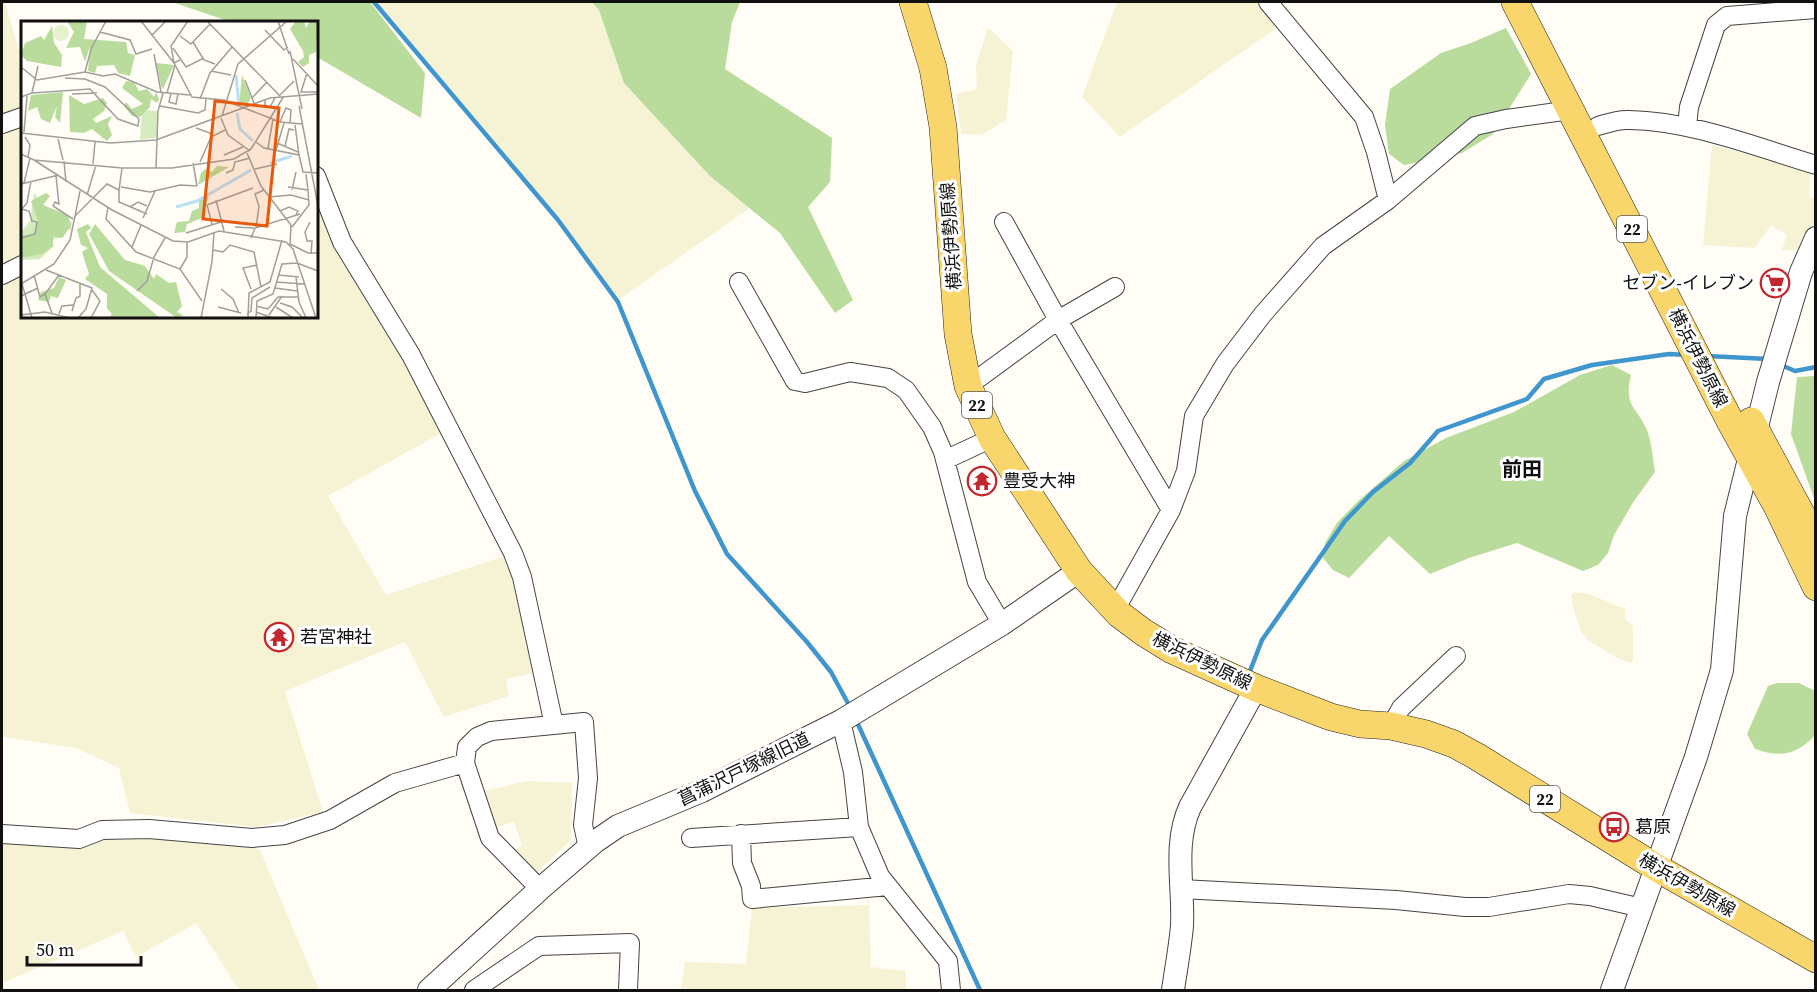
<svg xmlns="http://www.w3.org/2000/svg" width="1817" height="992" font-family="'Source Serif 4','Noto Sans JP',serif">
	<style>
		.farmland { fill: #f6f3d4 }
		.forest { fill: #b9dc9c }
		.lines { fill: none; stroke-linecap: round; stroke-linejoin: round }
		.stream { stroke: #3f96cf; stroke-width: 4.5 }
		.minor-casing { stroke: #444; stroke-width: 20 }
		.tertiary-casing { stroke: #444; stroke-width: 24 }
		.primary-casing { stroke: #222; stroke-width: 28 }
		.minor { stroke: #fff; stroke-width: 18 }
		.tertiary { stroke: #fff; stroke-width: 22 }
		.primary { stroke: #f9d66b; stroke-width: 27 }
		.labels { text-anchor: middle; stroke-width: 6; stroke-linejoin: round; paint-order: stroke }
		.shield { fill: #fff; stroke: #585858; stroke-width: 1.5 }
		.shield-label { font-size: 16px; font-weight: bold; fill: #111 }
		.street-label { font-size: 18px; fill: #111; stroke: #fff }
		.poi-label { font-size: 18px; fill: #111; stroke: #fff; text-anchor: start }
		.neighbourhood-label { font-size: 20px; font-weight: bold; fill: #111; stroke: #fff }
		.inset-river { fill: none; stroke: #b9e0f7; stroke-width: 3 }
		.inset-road { fill: none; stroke: #a09f9a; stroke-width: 1.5 }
		.view { fill: #e8590c; fill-opacity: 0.15; stroke: #e8590c; stroke-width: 3 }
		.inset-edge { fill: none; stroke: #111; stroke-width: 3 }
	</style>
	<rect width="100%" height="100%" fill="#fffdf5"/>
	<path class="farmland" d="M2,2H5L22,61V316H316L317,187L445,431L328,496L386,595L508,555L539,672L506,679L509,696L444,717L405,642L285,691L323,812L257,827L130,813L119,768L76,748L3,737L2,743Z
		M378,2H623L750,208L618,300L561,221Z
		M1117,2H1277L1279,26L1120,137L1082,97Z
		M988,27L1013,51L1006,120L981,135L961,134L956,94L977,89L976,66Z
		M1712,145L1810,171L1809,197L1815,198V225L1803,251L1782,250L1787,235L1771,225L1755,248L1703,245Z
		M1574,592L1589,594L1625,609V619L1633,626V661L1630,663L1617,658L1588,640L1581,631L1574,611L1571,595Z
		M527,781L572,783L571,840L535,874L512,851L522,846L514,821L496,828L479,792Z
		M115,835L215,838L260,850L319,990H239L196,923L136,957L123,931L2,983V843Z
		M869,905L871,967L906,971V990H681L685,962L746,964L752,908Z"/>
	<path class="forest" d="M172,2H370L425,73L421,118L317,57L316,22H231Z
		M592,2H740L732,22L725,69L832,138L830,182L808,207L853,300L835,313L780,233L710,176L624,83L599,10Z
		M1506,28L1531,74L1493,134L1462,153L1404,165L1389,154L1385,125L1390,89L1441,53L1471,43Z
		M1612,365L1631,375C1623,409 1639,407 1648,433C1652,445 1653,460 1655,472L1634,501L1614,535L1608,553L1598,565L1583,571L1517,543L1469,558L1430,574L1389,536L1349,578L1333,570L1323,558L1325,543L1337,523L1357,502L1404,461L1446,438L1514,412L1580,375Z
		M1815,376H1816L1815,501L1791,434L1797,377Z
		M1777,683H1799L1815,691V735C1797,755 1780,758 1755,749L1747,734L1768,686Z"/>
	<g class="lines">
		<path class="stream" d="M374,2L558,220L618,302L695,491L727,554L807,642L831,672L850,707
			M1707,356L1768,359
			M1781,365L1795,371L1816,367
			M1250,671L1262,640L1345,521L1373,492L1410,463L1438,431L1527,399L1544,379L1592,365L1669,354L1687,355
			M856,720L980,990"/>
		<g class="minor-casing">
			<path id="minor" d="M1268,2L1364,117L1376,152L1388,200
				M2,124L22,117
				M1598,126C1608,123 1618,119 1630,120C1691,121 1756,147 1816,165
				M1687,127L1689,107L1716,25L1727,16L1816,9
				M316,176L342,242L411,355L513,553L522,577L554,725
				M1004,222L1058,320L1171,510
				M2,275L22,265
				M739,282L795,381L805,383L850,372L888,378L906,390L932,427L943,452L977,582L1002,624
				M968,386L1058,320L1115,287
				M945,460L992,438
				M1115,610L1171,510L1186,471L1194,416L1225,364L1263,314L1323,246L1388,200L1475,126L1506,119L1571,110
				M841,721L853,772L859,827L880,876L948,961L951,990
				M1391,726L1401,708L1456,656
				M465,763L467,747L477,737L491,731L584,722L588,778L583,825L588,848
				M2,834L79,839L102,830L149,829L252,838L285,835L330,820L395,783L465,763L490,838L540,889
				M741,834L742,863L751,886L752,899L888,886
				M691,838L859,827
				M1181,889L1396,900L1465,907H1489L1569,894L1590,896L1642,908
				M474,990L539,946L630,943L628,990"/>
		</g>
		<g class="tertiary-casing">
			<path id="tertiary" d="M429,990L540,889L596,841L618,826L702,791L841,721L1002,624L1079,571
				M1173,990C1176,969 1180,948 1182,926C1184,887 1173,844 1190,807L1256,688
				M1612,990L1696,757L1722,670L1735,516L1768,382L1801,272L1816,238"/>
		</g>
		<g class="primary-casing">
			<path id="primary" d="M913,2L933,68L943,127L958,334L968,386L992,438L1079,571L1119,614L1143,632L1172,650L1256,688L1331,717L1360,724L1391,726L1426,734L1454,744L1476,756L1657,868L1816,959
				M1515,2L1731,423L1777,506L1816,587
				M1751,421L1816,541"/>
		</g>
		<use href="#minor" class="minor"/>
		<use href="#tertiary" class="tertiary"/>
		<use href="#primary" class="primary"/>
	</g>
	<defs>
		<g id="supermarket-ring" transform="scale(1.5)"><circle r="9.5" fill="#fff" stroke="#c4262e" stroke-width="1.5"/><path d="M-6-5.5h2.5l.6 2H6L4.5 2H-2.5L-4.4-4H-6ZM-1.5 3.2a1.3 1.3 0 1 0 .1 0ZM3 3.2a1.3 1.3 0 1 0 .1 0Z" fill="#c4262e"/></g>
		<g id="temple-ring" transform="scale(1.5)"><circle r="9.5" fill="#fff" stroke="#c4262e" stroke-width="1.5"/><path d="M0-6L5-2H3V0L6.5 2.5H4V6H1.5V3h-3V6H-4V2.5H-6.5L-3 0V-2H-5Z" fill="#c4262e"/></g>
		<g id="bus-ring" transform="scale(1.5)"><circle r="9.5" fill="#fff" stroke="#c4262e" stroke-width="1.5"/><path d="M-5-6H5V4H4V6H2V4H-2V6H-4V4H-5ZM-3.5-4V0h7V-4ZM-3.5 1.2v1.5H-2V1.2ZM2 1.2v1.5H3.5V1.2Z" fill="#c4262e"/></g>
	</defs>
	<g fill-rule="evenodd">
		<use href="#supermarket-ring" x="1775" y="283"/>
		<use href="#temple-ring" x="982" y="481"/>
		<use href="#temple-ring" x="279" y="637"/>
		<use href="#bus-ring" x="1614" y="827"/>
	</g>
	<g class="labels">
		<g class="shield">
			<rect x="1617" y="216" width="30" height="26" rx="4.5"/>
			<rect x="962" y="392" width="30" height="26" rx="4.5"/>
			<rect x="1530" y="786" width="30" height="26" rx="4.5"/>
		</g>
		<g class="shield-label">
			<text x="1632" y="235">22</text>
			<text x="977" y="411">22</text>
			<text x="1545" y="805">22</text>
		</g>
		<g class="street-label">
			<text transform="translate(951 236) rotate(-94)" y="6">横浜伊勢原線</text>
			<text transform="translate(1698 358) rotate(63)" y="6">横浜伊勢原線</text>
			<text transform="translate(1202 661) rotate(26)" y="6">横浜伊勢原線</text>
			<text transform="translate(744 769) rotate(-26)" y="6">菖蒲沢戸塚線旧道</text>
			<text transform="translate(1687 885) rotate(30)" y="6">横浜伊勢原線</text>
		</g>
		<g class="poi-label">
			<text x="1754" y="289" text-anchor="end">セブン-イレブン</text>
			<text x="1003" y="487">豊受大神</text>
			<text x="300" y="643">若宮神社</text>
			<text x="1635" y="833">葛原</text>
		</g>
		<g class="neighbourhood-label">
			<text x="1522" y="476">前田</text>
		</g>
	</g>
	<g transform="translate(21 21)">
		<rect width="297" height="297" fill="#fffdf5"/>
		<path d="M121,89L136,90L137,116L119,119ZM13,172L31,193L51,201L50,209L44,208L43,216L30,219L33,225L19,238L0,239V211L9,200Z" fill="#d5ebbd"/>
		<path d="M46,0H66L63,18L105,21L107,32L114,34L109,55L97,52L93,44L76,45L74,52L67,50L69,25L64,41L59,26L45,27L53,11ZM275,0H283L285,7L289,0H297L295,31L288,34V42L282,46L277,41L283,36L282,30L269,8ZM31,5L33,22L41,34L40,46L6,40L0,34L4,22L20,15L23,19ZM135,42L153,44L142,68L140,65ZM221,54L230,77L226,84H218ZM105,60L113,61L118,70L126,68L133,76L135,71L138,78L136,82L130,78L129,86L119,96L111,95L103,85L105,81L111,88L122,83L101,67ZM42,71L39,102L34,96L36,85L29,102L20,98L16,86L7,90L10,74ZM48,74L63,83L82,77L86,82L83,90L72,98L75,102L91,95L87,103L91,114L86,120L71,108L63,112L49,111ZM196,145L208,146L177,164L180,152L184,148L191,151ZM189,171L181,197L166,203L164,211L153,212L156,201L168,200L171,190L178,187V178ZM25,172L29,175L22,184L47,194L50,205L41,217L32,215V225L21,233L0,237V215L12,213L17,200L10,180ZM67,203L70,207L65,211L79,246L139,297H88L91,293L86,287V273L64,258L68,253L61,231L67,227L60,224L56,208ZM74,203L104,239L124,245L133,258L135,253L148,262L155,261L161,285L156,291L162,294L169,291L156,297L88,250L68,213ZM38,256L45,259L37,277L30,275L28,281L17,279L20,271L33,267Z" fill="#b9dc9c"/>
		<path d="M32 12a8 8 0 1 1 16 0a8 8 0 1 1-16 0Z" fill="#e6f2cf"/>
		<path class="inset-river" d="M215,54L218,84M216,92L219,108L232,120M249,142L271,135M155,186L176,180L230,149"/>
		<path class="inset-road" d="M120,0L153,42L171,76L203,79L259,101L281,103M186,0L259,75M257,0L268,33M244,9L263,29L267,26M79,11L109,19L115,33L131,28M131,14L145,0M159,15L170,23L189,3M172,21L183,39L194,43M152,27L165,46L183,37M269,30L281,88M133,33L140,71M272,38L297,65M159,39L153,42L150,25L167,0M0,46L16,59L64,51L82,55L94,53L136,71L169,74M190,50L210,54M64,51L70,28L85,0M286,52L280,71H296M224,59L231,77M11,72L69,68L97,98L117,105L118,98L84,66L64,58L44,57M146,72L154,44M150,72L148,81L155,83L157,73M51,73L76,72M259,74L273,60M0,76L11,72L17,45M179,78L189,52L211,26M244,79V84L249,86L254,77M233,82L231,77L246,61M139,85L177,92L184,89L185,78M278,85L297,185M201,95L217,43L266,0M200,97L207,114L229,130M259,101L265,87L270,89L269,103M274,104L278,134M175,107L189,112L190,116M3,111L6,75M0,112L89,122L135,119L249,77L297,73M4,116L9,124L7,136M37,118L42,139M235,121L243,127L278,134L282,151L297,152M256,122L277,131M264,125L268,108L273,109M247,127L252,98M255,129L263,102M226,132L240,165L270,204L269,224M0,133L13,139L101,147H151L213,138L230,128L263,75M203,134L222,126M13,139L91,189L152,220L167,221L198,210L265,221L272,228L295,297M43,140L45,161M179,141L190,116L204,109M172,142L176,165M72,143L74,121M135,147L137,90L142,72M234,148L256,143M205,152L212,149L214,141L229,137M35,155L38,184M3,162L9,137M0,163L38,154M100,166L129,171L159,164L176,165M267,166L287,169L285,153M98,169V181L126,193M271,169L275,151M66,174L75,144M248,176L270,174L288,179M195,179L203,210M38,183L34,181L32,185L52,198M87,186L85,198L115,231L159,248L181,280M109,186L117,181L126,185M0,188L8,190L11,200L16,201L14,213L0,217M1,188L6,182L10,160M259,190L268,186L277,190L275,194M54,195L59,170M122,197L134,170M289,201L284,211L286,220H291L290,233M191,203L186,184L232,167M214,206L233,207M271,206L288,184L287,169M235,207L238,185L234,173L243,169M165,212L200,201M230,217L234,207L279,193M269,223L287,232H297M111,226L120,204M192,229L202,231L209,224L233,231L240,266M159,248L166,236V221M25,249L71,267L65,288L57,297M13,254L19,276L24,273M257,254L278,256M275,256L278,281L285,297M255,261L283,263M0,263L33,243L49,219L54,195L86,163L98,169L101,147M1,263L11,297M254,267L276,270M200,268L212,278L218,292M230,268L222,247L236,244M116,270L126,260L133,236L144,217M0,275L17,267M259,282L271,286L282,297M235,285L247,288L257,276H277M197,286L220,292M255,286L272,297M51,290L55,277L59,275V263M235,291L252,297M31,292L24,273L38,254M38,293L41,285L52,284M226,293L230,290L231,277L249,266M0,294L24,291L49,297M248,294L261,275M70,297L79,280L71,269M180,297L191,241L193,211M227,297L228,272L249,261L261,219M235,297L236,280L252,273L261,243L276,242L297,250"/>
		<path class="view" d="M194,80L258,87L246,205L182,198Z"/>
		<rect width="297" height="297" class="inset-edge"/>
	</g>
	<rect width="1817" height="992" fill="none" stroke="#111111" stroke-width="6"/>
	<path d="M27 956v9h114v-9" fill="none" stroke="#111111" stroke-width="3"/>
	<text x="36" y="956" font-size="18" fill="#111111" stroke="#ffffff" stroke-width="4.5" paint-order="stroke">50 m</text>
</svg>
